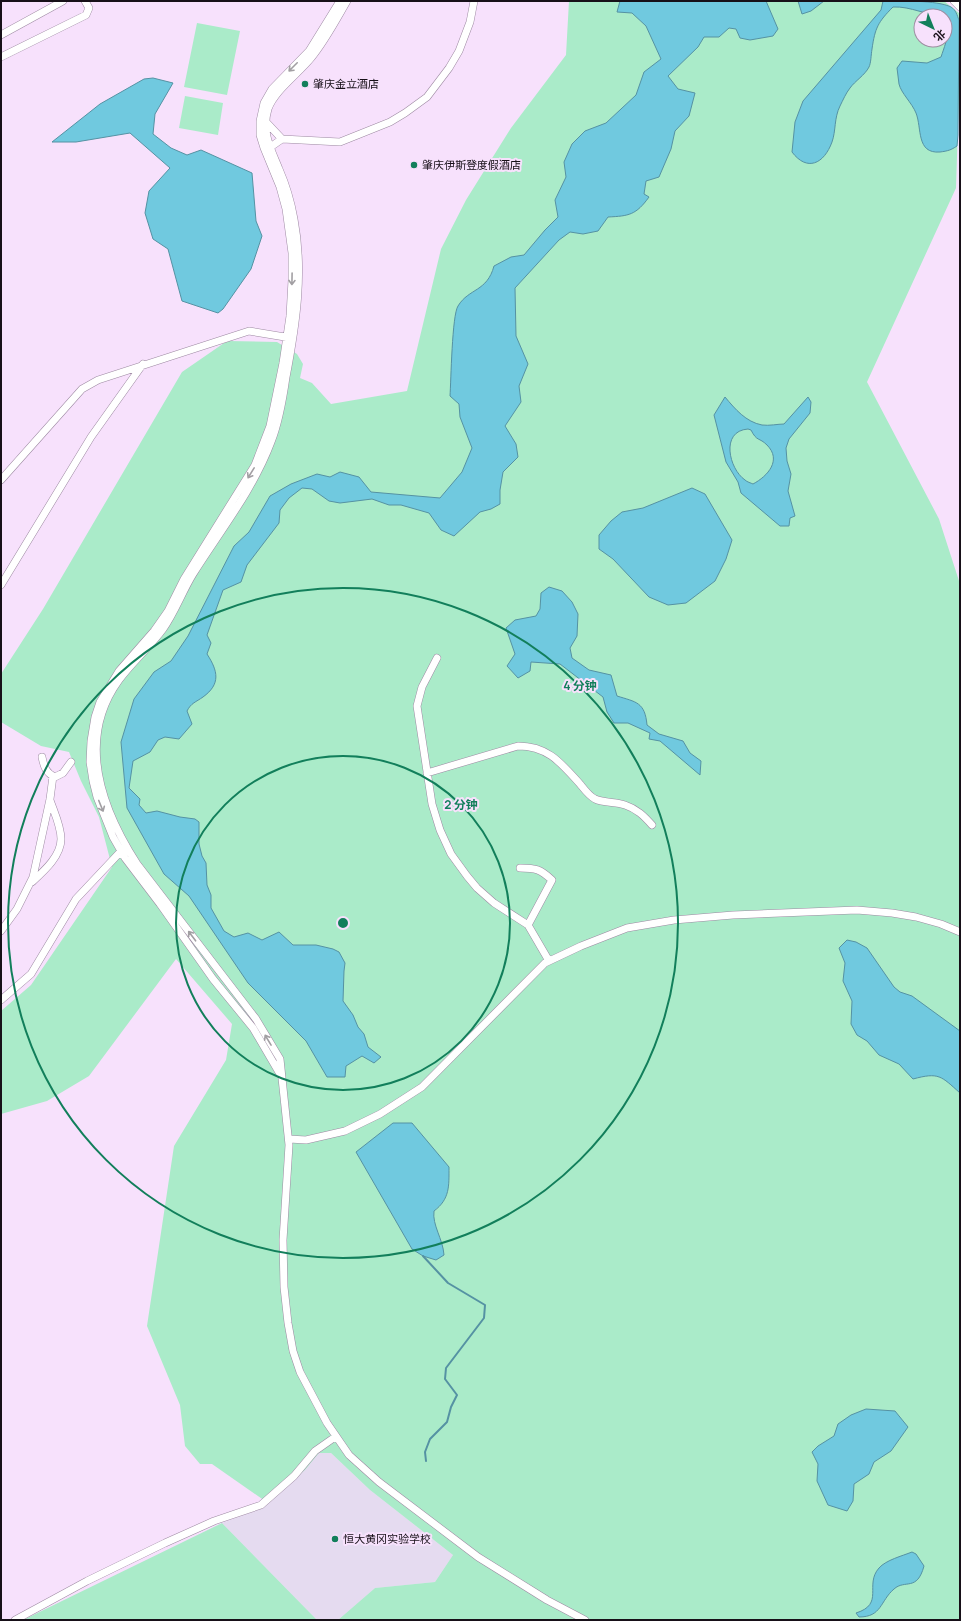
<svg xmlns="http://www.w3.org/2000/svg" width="961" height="1621" font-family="Manrope,'Noto Sans SC',sans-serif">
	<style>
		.education { fill: #e5dbf0 }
		.green { fill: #aaebc9; fill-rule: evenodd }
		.water { fill: #70c9df; stroke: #5592a3; fill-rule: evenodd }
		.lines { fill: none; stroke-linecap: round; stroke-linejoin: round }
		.stream { stroke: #5592a3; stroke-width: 2 }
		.minor-casing { stroke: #9d89a2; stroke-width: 8 }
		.minor { stroke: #fff; stroke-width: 7 }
		.oneway { stroke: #a29fa3 }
		.ring { fill: none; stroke: #127f5b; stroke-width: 2 }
		.poi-dot { fill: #127f5b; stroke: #f7e1fc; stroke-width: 1.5 }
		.labels { text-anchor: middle; stroke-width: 4; stroke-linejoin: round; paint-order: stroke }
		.poi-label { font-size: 11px; fill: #171018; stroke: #f7e1fc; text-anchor: start }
		.centre { fill: #127f5b; stroke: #f7e1fc; stroke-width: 2 }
		.ring-label { font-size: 12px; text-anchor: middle; font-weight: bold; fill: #127f5b; stroke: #f7e1fc; stroke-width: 4; stroke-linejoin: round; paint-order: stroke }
	</style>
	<rect width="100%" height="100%" fill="#f7e1fc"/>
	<path class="education" d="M319,1453H331L370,1490L453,1555L435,1582L375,1588L338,1620H317L222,1523L258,1510L268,1503L305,1470Z"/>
	<path class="green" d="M569,1H944L959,13L960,61L956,188L867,382L939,519L960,584V1620H338L375,1588L435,1582L453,1555L370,1490L331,1453H319L305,1470L268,1503L212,1464H200L185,1446L180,1405L147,1326L174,1146L226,1060L232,1024L176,959L89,1076L47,1101L1,1114V1011L31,985L112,867L99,817L81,781L69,752L41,746L1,722V674L43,609L182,372L227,341L277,342L297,354L303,364L300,378L312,383L331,404L407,391L441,249L466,200L511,128L566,55ZM921,16H945V40H921Z
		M197,23L240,31L227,95L184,87Z
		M185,96L223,103L218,135L179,128Z
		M222,1523L317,1620H23Z"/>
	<path class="water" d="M620,1H766L778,29L773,36L750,40L740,38L736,29L729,28L719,37H704L698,47L668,76L678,89L695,93L689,116L675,131L671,149L659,177L646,181L644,194L649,197C636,215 629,216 608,217L598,231L583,234L570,232L559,240L515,288L516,336L528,364L519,386L521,402L505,426L516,444L518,457L503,472L500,490V504L491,509L480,512L454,536L441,530L429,513L401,505H389L372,499L340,503L329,501L312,489L302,488L289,498L280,510L279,523L247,565L241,582L223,590L207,635L211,643L207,654C218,671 221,684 203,697C196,702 191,703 187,711L192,724L179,739L165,737L158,740L150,752L133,761L129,788L140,799L139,805L146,813L157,811L180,817L195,819L199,822V844L202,856L206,863L207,885L211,895V908L224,931L234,937L248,933L262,940L279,932L293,945H316L333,949L339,952L345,963L344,971L343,1001L353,1015L358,1027L364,1034L368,1047L381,1057L374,1063L362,1056L346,1066L345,1077H327L306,1041L248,983L189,896L164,874L127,808L121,742L134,699L154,672L171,661L188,636L234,546L249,532L270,496L291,484L317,474L330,477L340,472L359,477L371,492L440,498L462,472L472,448L460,417L459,404L450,396C451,381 452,315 458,306C469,288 487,292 494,266L511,257L524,255L545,230L558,217L555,200L566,177L564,162L572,144L585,131L606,123L636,95L644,72L661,59L646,26L632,13L617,12Z
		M798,1H824L811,11L802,14Z
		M883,1C900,1 937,0 951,7C956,10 957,15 959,20L958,135L957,146C951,150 948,151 940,152C916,154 922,128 916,113C912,103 901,93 899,84C898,79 898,73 897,68L902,61L927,63L941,57C944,48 948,38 948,29C947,24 945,21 945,16C927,16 911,6 893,7C878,22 875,28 872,49C871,55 871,63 869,67C865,75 855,81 850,88C846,93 843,100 840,106C834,118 836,131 832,142C824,164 807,172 792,152L795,122L803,101L881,10Z
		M153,78L173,83L155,114L153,134L171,148L187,155L201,150L252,173L256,221L262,236L251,269L223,309L218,313L182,301L168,249L153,239L145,213L149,191L170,168L130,133L76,142H52L100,104L144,79Z
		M725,397C735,409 746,422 762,425C769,426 778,424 784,424L808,397L811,402L810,413L789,439L786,448L787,461L791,474L788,491L795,516L790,518L789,526H780L741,493L738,482L726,462L714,415ZM748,429L751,430C757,442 759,437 767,445C782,460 768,476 753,484C751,483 747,482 745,480C729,469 720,431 748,429Z
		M692,488L705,494L732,540L726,559L715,581L686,603L668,605L649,597L613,559L599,549V535L611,521L622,512L643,508Z
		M549,587L562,591L572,602L578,614L577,636L570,648L572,658L589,670L611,675L617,696C636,702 645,702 647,725L659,734L683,741L690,753L701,761L700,775L660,741L649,739L650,733L628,723H614L607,712L603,697L560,664L531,662L530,671L518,678L507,666L515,654L506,628L515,620L536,616L540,609L541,593Z
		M847,940L856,942L867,948L894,987L900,992L912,996L960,1031V1093C941,1076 939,1072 913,1079L899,1064L879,1055L867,1041L857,1035L851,1024L852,1001L843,981L845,963L839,948Z
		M393,1123H412L449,1167C449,1186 450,1199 434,1211C432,1225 443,1239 444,1255L436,1260L423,1256L412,1249L356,1152Z
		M866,1409L895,1411L908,1427L891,1451L874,1462L869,1474L854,1484L853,1501L847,1511L828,1505L817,1481L818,1464L812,1452L818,1446L834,1436L838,1424L851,1415Z
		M912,1552L916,1554L924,1566C917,1592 905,1579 894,1589C880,1601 882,1617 859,1617L856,1613C885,1604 864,1585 879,1568C886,1560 902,1556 912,1552Z"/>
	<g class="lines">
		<path class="stream" d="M423,1256L448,1283L485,1305L484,1318L446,1368L445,1379L457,1395L451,1407L447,1422L430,1439L425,1452L426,1461"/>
		<g class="minor-casing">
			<path id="minor" d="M347,1C336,20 325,41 311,58C299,73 274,91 268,109C261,132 271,149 279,169C286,185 291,202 294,219C304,272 296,325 286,377C283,398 279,422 271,442C253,490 220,531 193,574C182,592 175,612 163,629C150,647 132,662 119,680C76,739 101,808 137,864L256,1019L280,1059L289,1145L283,1240L284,1287L288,1323L293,1351L300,1372L327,1423L349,1455L379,1482L478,1557L547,1600L585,1620
				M954,1L960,7
				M1,35L63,1
				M1,57L86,15L89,8L85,1
				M266,122L282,139L269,148
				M282,139L340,142L390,122L405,113L427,97L449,68L459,51L470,22L474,1
				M1,480L82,389L98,380L249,331L291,338
				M1,585L91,437L143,364
				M437,658L422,687L417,706L432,804L440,830L451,854L467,876L477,888L494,903L528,925L549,961
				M42,757C44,767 46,773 55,777L63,773L71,762
				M427,773L518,746C548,746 561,763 580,784C584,789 589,796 595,799C604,803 616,802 625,805C637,809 644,816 652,825
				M520,868C536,868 540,869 552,880L528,925
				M32,882C44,871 61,856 61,839C61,826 54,812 50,800
				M1,931L17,909L33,877L50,799L53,776
				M1,1000L31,974L76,899L124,848
				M280,1074L253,1028L213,979L160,904L125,858L113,837L97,797L93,781L90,762L91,741L95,717L100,702L119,671L154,631L168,611L184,579L255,465L270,426L283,363L290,316L292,280V253L286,209L280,187L264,148L260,135V121L264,103L272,89L309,51L340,1
				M289,1139L306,1140L345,1131L380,1114L422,1087L545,963L581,946L627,928L674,920L733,915L857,910L892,913L916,917L941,924L960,932
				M15,1620L87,1581L165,1543L214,1521L261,1505L294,1476L315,1451L335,1437"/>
		</g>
		<use href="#minor" class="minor"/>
	</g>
	<defs><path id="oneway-shaft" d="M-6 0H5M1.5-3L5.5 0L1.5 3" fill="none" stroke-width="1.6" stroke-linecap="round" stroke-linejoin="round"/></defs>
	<g class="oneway">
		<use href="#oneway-shaft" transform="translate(293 67) rotate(135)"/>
		<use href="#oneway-shaft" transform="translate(292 279) rotate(91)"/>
		<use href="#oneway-shaft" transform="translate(251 473) rotate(122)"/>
		<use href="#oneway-shaft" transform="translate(101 806) rotate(68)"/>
		<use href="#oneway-shaft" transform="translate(192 936) rotate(-127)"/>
		<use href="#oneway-shaft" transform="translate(268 1040) rotate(-121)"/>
	</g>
	<g class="ring">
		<circle cx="343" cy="923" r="167"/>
		<circle cx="343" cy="923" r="335"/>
	</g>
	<g class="poi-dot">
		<circle cx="305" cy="84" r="4"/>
		<circle cx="414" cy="165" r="4"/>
		<circle cx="335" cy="1539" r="4"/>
	</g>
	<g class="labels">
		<g class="poi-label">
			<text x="313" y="88">肇庆金立酒店</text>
			<text x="422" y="169">肇庆伊斯登度假酒店</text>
			<text x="343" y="1543">恒大黄冈实验学校</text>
		</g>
	</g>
	<circle cx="343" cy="923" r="6" class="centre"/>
	<g class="ring-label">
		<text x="580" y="690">4 分钟</text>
		<text x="461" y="809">2 分钟</text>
	</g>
	<rect width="961" height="1621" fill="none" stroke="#171018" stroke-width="4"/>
	<g transform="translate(933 28) rotate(137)"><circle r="19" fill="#f7e1fc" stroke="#9d8da1"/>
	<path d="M0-3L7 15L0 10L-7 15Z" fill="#127f5b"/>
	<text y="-6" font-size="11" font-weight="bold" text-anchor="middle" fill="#171018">北</text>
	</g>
</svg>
